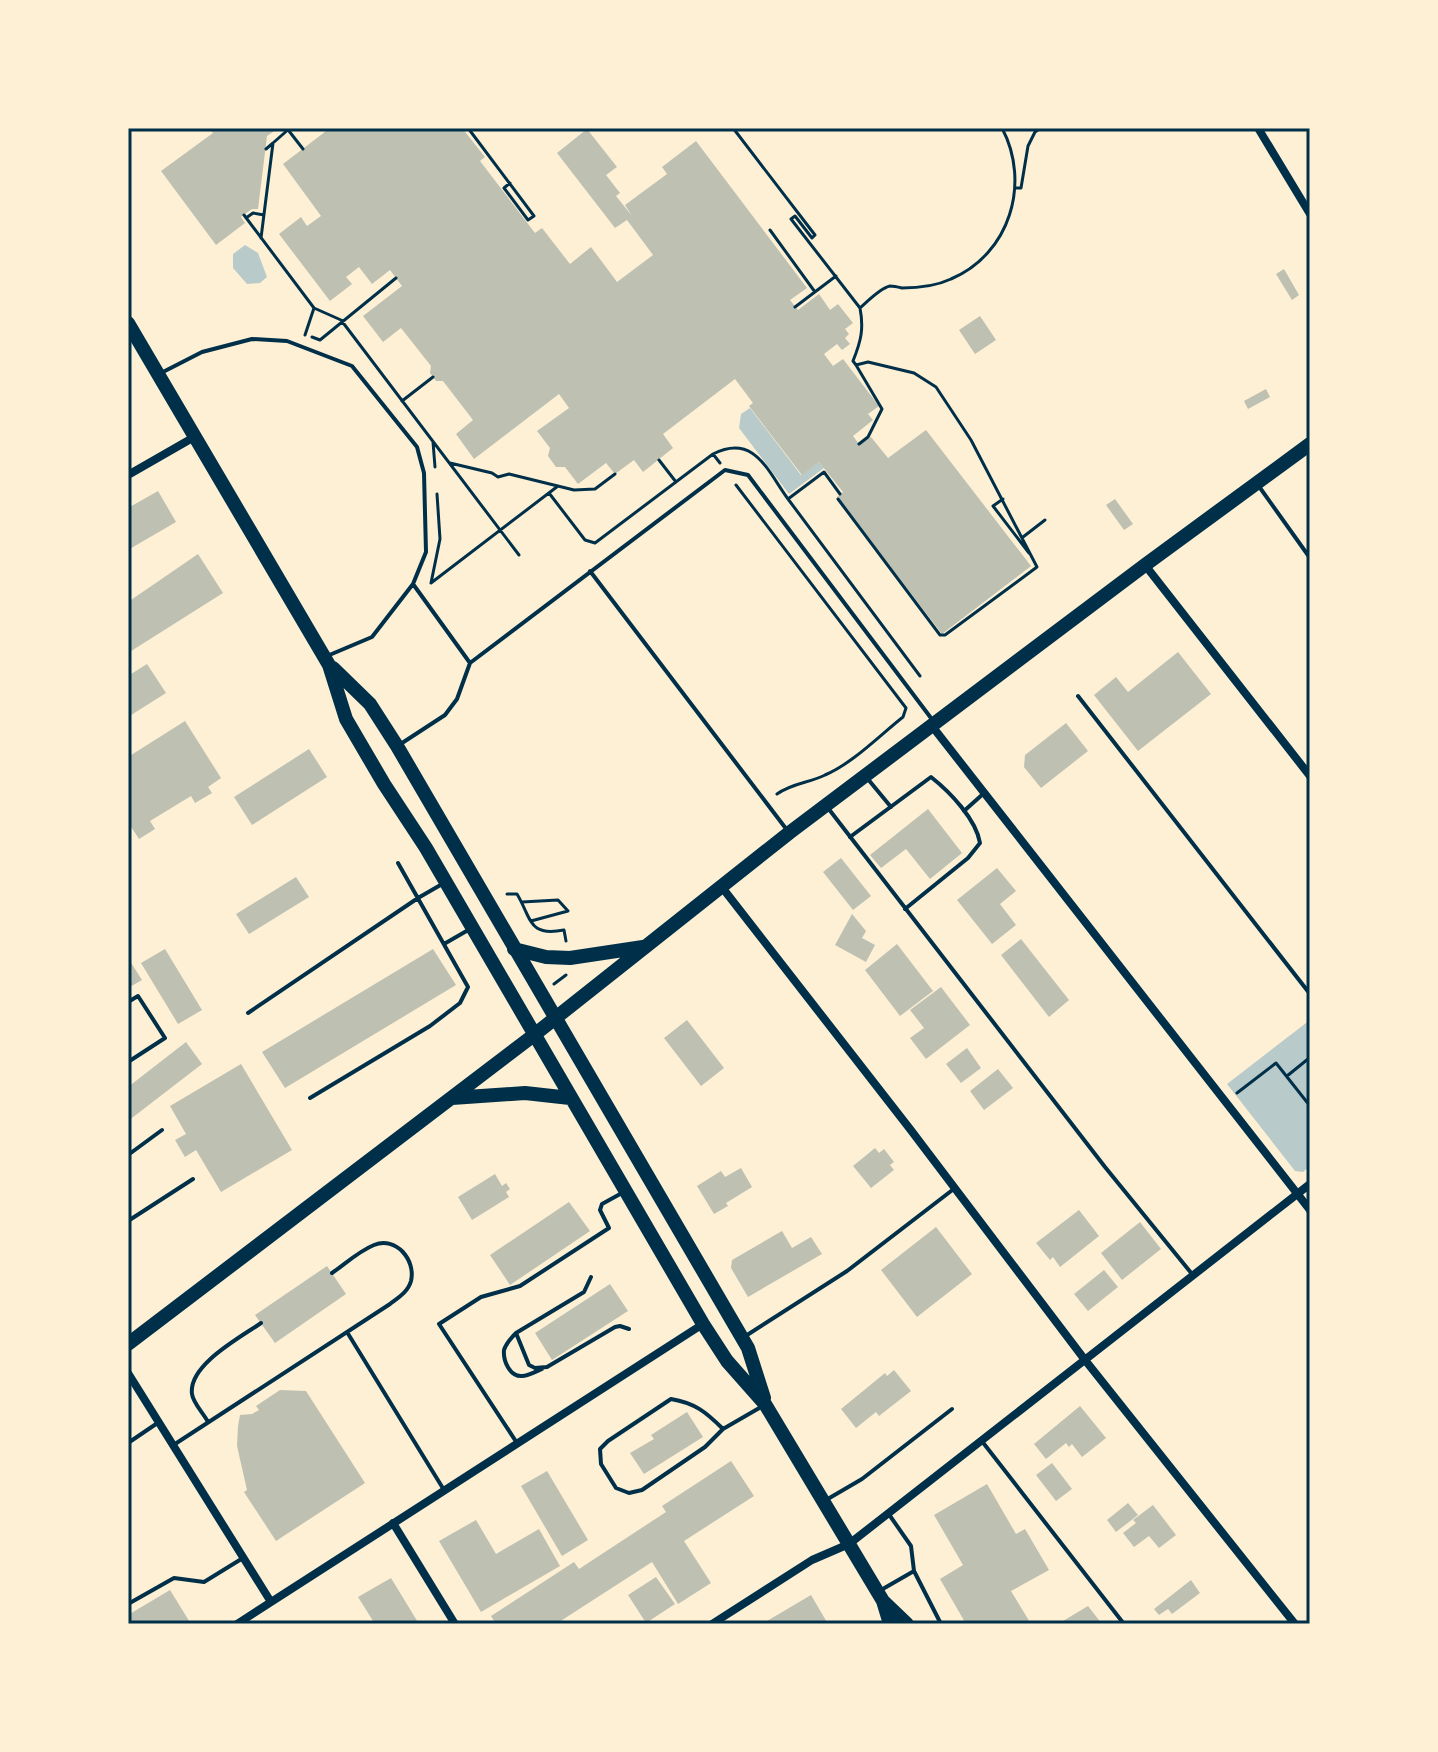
<svg xmlns="http://www.w3.org/2000/svg" width="1438" height="1752" font-family="'Nunito Sans',sans-serif">
	<style>
		.green { fill: #b9caca }
		.building { fill: #bec0b2 }
		.lines { fill: none; stroke-linecap: round; stroke-linejoin: round }
		.path { stroke: #003049; stroke-width: 3 }
		.service { stroke: #003049; stroke-width: 4 }
		.minor { stroke: #003049; stroke-width: 8 }
		.primary { stroke: #003049; stroke-width: 14 }
		.neatline { fill: none; stroke: #003049; stroke-width: 3 }
	</style>
	<rect width="100%" height="100%" fill="#fdf0d5"/>
	<path class="green" d="M245,245L258,253L267,277L260,283L247,284L233,268V254Z
		M750,408L801,475L819,462L824,468L789,494L739,428L741,414Z
		M1310,1020V1166L1303,1172L1295,1171L1227,1084Z"/>
	<path class="building" d="M209,128H279L267,136L258,209H252L241,217L245,223L216,245L161,171L213,133Z
		M330,128H462L485,157L480,161L535,233L542,228L570,264L591,247L617,282L653,255L627,220L615,228L557,153L587,129L617,167L606,175L620,193L616,196L632,216L625,205L667,174L662,167L696,141L807,288L790,300L798,310L819,294L830,310L838,304L853,323L845,329L849,334L845,338L850,344L842,350L837,344L824,354L833,366L843,359L879,406L868,414L873,420L853,436L859,444L871,437L888,458L926,430L1031,566L942,634L837,497L843,492L819,462L802,475L749,406L753,403L735,379L663,434L673,448L643,472L634,460L615,474L606,463L578,484L565,467H556L548,456L550,448L537,431L569,408L559,394L474,459L456,434L473,420L443,381H436L430,373L431,366L401,328L383,342L363,316L402,286L390,270L372,284L359,267L346,277L352,284L330,301L279,234L301,217L307,226L321,216L283,164Z
		M1284,269L1299,295L1292,300L1276,274Z
		M980,316L996,340L975,354L959,330Z
		M1266,389L1270,397L1248,409L1244,401Z
		M158,491L176,522L128,550V508Z
		M1115,499L1133,524L1124,530L1106,505Z
		M198,554L223,593L128,653V602Z
		M1178,652L1211,694L1138,751L1094,695L1116,677L1128,692Z
		M147,664L166,693L128,717V676Z
		M185,721L221,778L208,787L212,793L195,803L191,796L150,821L155,829L139,839L128,822V757Z
		M1066,723L1088,751L1041,788L1024,767L1025,755Z
		M309,749L327,777L252,825L234,797Z
		M928,809L962,853L930,879L906,849L881,868L870,855Z
		M841,858L871,896L853,910L823,872Z
		M997,868L1016,891L1000,904L1016,925L992,944L957,900Z
		M296,877L309,897L249,934L236,914Z
		M852,914L866,931L862,938L875,945L866,962L835,945Z
		M1021,939L1069,1000L1049,1017L1001,955Z
		M897,944L933,991L900,1016L865,970Z
		M165,949L202,1010L178,1024L141,963Z
		M433,949L456,985L285,1088L262,1052Z
		M128,958L142,980L128,988Z
		M941,987L970,1025L926,1059L910,1038L924,1028L910,1010Z
		M687,1020L724,1068L701,1086L664,1038Z
		M186,1042L202,1064L128,1121V1087Z
		M967,1048L981,1068L961,1083L946,1064Z
		M241,1064L292,1150L221,1192L196,1150L185,1157L175,1140L186,1134L170,1106Z
		M998,1069L1013,1088L984,1110L970,1091Z
		M875,1148L879,1153L884,1149L894,1162L890,1165L894,1170L871,1188L853,1166Z
		M741,1168L752,1187L726,1203L728,1206L714,1214L697,1186L721,1171L725,1177Z
		M495,1174L502,1186L506,1183L510,1189L506,1192L509,1197L472,1220L458,1197Z
		M569,1202L590,1231L510,1285L490,1255Z
		M1079,1210L1099,1236L1060,1267L1053,1257L1050,1260L1036,1243Z
		M1140,1222L1161,1249L1122,1280L1101,1253Z
		M936,1227L972,1274L917,1317L881,1270Z
		M782,1231L792,1248L811,1237L822,1254L748,1297L731,1268L732,1260Z
		M327,1266L346,1294L275,1343L255,1315Z
		M1104,1270L1118,1287L1088,1311L1074,1294Z
		M610,1284L628,1311L552,1360L535,1333Z
		M894,1370L911,1391L879,1416L876,1412L856,1428L841,1409L885,1373L887,1376Z
		M280,1390L306,1391L365,1483L276,1541L244,1492L247,1490L237,1446L238,1426L240,1415L252,1414L259,1410L256,1406Z
		M1080,1406L1106,1438L1082,1457L1072,1444L1069,1447L1066,1443L1046,1459L1034,1444Z
		M687,1412L703,1437L644,1474L630,1453L654,1439L651,1435Z
		M731,1461L754,1496L684,1541L711,1583L678,1604L652,1562L556,1624H496L491,1616L574,1562L579,1569L666,1512L662,1506Z
		M1052,1463L1072,1489L1056,1501L1036,1475Z
		M547,1471L588,1540L562,1556L521,1486Z
		M987,1484L1016,1534L1025,1529L1049,1570L1011,1591L1031,1624H966L940,1579L963,1565L934,1515Z
		M1128,1503L1138,1515L1116,1532L1107,1520Z
		M1153,1505L1176,1535L1159,1548L1149,1536L1134,1547L1123,1533L1136,1523L1133,1520Z
		M476,1520L496,1554L539,1529L560,1566L481,1612L439,1541Z
		M656,1577L675,1604L646,1623L628,1595Z
		M391,1578L419,1624H375L358,1597Z
		M1191,1580L1200,1593L1172,1614L1168,1609L1159,1615L1154,1609Z
		M170,1590L191,1624H128V1615Z
		M811,1595L828,1624H769L767,1621Z
		M1088,1606L1102,1624H1058Z"/>
	<g class="lines">
		<path class="path" d="M468,128L534,216L528,220L504,188L510,183
			M733,128L815,235L812,238L795,216L791,219L860,308C864,329 861,341 853,361L856,365L868,362L914,373L936,387L971,440L1037,567L945,635H940L838,499
			M289,131L303,149
			M266,149L273,143
			M1015,188H1021L1028,146L1035,132L1041,128
			M244,215L314,308
			M246,218L253,213L264,215
			M770,230L815,292
			M261,238L273,143L290,128
			M795,307L836,276
			M860,308C867,302 880,288 890,286C894,286 898,287 902,288C918,288 936,286 951,279C1010,254 1031,183 1002,128
			M305,335L314,308L341,320L519,555
			M312,337L320,340L396,278
			M856,365L882,409L868,437L859,444
			M402,401L433,377
			M433,442L435,467
			M713,454L720,463
			M659,460L676,482
			M450,463L492,473L498,477L509,474L574,490L595,489L615,474
			M736,485L906,708L903,717C879,736 853,763 825,775C809,783 792,783 777,794
			M549,493L585,540L595,543L713,454C754,433 767,470 788,499L824,472L840,494
			M437,494L440,539L431,583L558,486
			M788,499L920,676
			M1003,499L993,506L1029,553
			M1023,537L1045,520
			M507,894H517C532,919 528,937 564,930L566,941
			M522,902L558,900L568,911L531,921
			M554,984L566,975
			M1287,1076L1308,1059
			M1237,1093L1276,1063L1310,1106"/>
		<path class="service" d="M161,373L202,352L252,339L287,341L352,366L417,447L424,473L426,552L413,584L372,637L327,656
			M1258,485L1310,558
			M590,571L787,830
			M470,663L725,470L748,475L934,722
			M1078,696L1310,994
			M399,745L445,715L457,699L470,663L413,584
			M867,778L891,807
			M828,808L1105,1167L1192,1274
			M964,811L983,794
			M850,837L931,777C950,792 976,819 980,843L968,858L905,909
			M444,944L470,929
			M128,1002L138,996L165,1038L128,1062
			M248,1013L418,898L444,883
			M310,1098L430,1026L460,1003L468,987L398,863
			M128,1155L162,1130
			M128,1221L193,1179
			M591,1277L584,1292L516,1333L529,1365L535,1368L547,1367L615,1327L620,1326L629,1329
			M347,1332L444,1490
			M516,1333C511,1338 506,1343 504,1350C503,1361 510,1377 522,1376C528,1376 537,1371 542,1369
			M744,1337L847,1271L955,1188
			M208,1422C204,1414 193,1403 192,1394C188,1365 241,1337 261,1323
			M723,1429C706,1412 695,1403 671,1399L608,1441L600,1449L601,1464L616,1488L629,1493L642,1490L705,1447L723,1429L761,1407
			M981,1440L1124,1624
			M128,1443L159,1422
			M517,1443L439,1324L481,1297L520,1286L609,1228L600,1210L602,1204L622,1193
			M175,1444L390,1304C398,1298 408,1292 411,1281C416,1260 396,1236 374,1245C359,1251 345,1264 332,1273
			M826,1500L862,1479L952,1409
			M888,1513L911,1546L914,1571
			M881,1590L914,1571L941,1624
			M128,1604L174,1578L204,1582L243,1558"/>
		<path class="minor" d="M1258,128L1310,214
			M128,475L196,436
			M1145,565L1310,776
			M932,726L1310,1210
			M721,886L910,1129L1085,1360L1295,1624
			M128,1373L271,1602
			M393,1523L455,1624
			M237,1624L703,1324
			M712,1624L812,1560L849,1544L1310,1184"/>
		<path class="primary" d="M128,323L329,665L346,719L384,784L426,848L703,1324L727,1361L765,1404L883,1601L890,1624
			M333,668L370,704L397,746L748,1348L764,1398
			M514,949L546,957L570,958L643,947
			M452,1098L525,1093L570,1098
			M128,1344L534,1035L789,833L1145,565L1310,444
			M884,1602L907,1624"/>
	</g>
	<rect width="1438" height="1752" fill="none" stroke="#fdf0d5" stroke-width="260"/>
	<rect x="130" y="130" width="1178" height="1492" class="neatline"/>
</svg>
